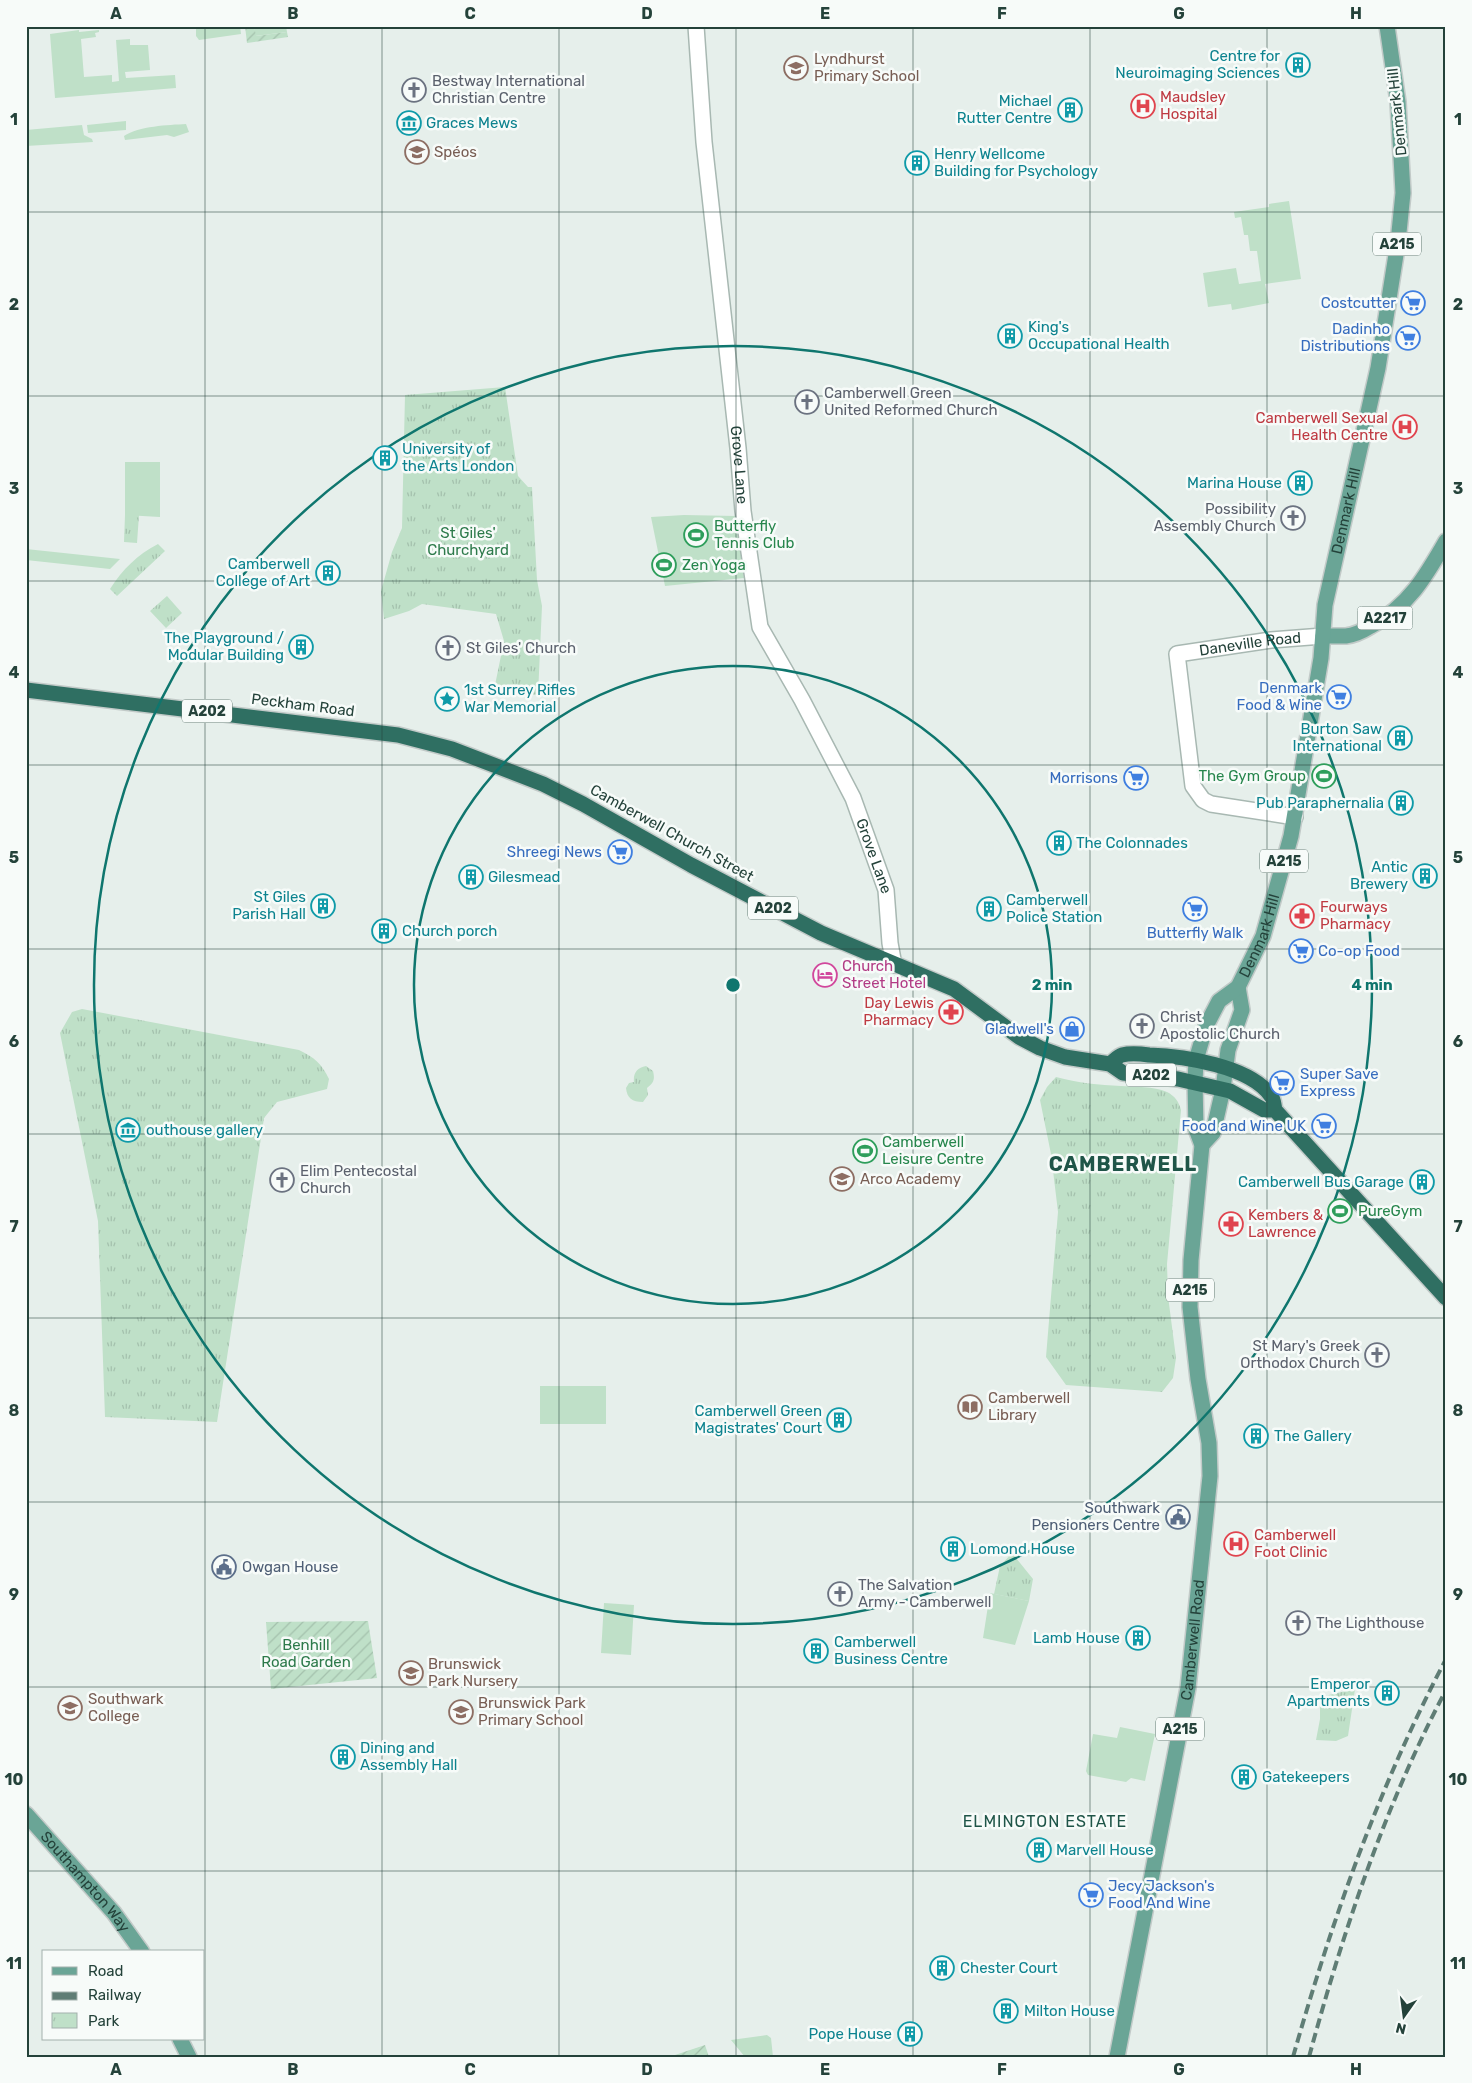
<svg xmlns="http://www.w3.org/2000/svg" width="1472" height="2083" font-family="Rubik,sans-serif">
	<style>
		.grass { fill: #bfe0c8 }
		.park { fill: url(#park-tufts) }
		.garden { fill: url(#garden-furrows) }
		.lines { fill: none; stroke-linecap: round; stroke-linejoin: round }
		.minor-casing { stroke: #a8b8b2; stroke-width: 18 }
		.major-casing { stroke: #c2cac8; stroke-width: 18 }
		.highway-casing { stroke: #c2cac8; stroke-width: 18 }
		.minor { stroke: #fff; stroke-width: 15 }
		.major { stroke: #6aa596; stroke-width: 15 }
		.highway { stroke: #2f6f62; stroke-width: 15 }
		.rail { stroke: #5f7d75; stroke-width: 4; stroke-dasharray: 10 5; stroke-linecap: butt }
		.grid { fill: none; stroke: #24423a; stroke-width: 1; stroke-opacity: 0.55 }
		.ring { fill: none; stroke: #0f766e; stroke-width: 2.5 }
		.labels { text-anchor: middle; stroke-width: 5; stroke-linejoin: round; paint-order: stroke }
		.shield { fill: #f7fbf9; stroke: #637a73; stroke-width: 1 }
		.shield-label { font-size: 14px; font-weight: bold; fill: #24423a }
		.culture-label { font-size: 15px; fill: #0d838f; stroke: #f7fbf9; text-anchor: start }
		.education-label { font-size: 15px; fill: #785e54; stroke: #f7fbf9; text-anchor: start }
		.worship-label { font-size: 15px; fill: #5b616d; stroke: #f7fbf9; text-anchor: start }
		.health-label { font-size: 15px; fill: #be3a42; stroke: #f7fbf9; text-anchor: start }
		.street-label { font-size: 15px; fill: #24423a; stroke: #f7fbf9 }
		.shop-label { font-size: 15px; fill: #366cbe; stroke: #f7fbf9; text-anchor: end }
		.leisure-label { font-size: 15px; fill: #27864d; stroke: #f7fbf9; text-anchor: start }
		.park-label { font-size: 15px; fill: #2d7a4b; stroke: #f7fbf9 }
		.hotel-label { font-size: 15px; fill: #b23c85; stroke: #f7fbf9; text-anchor: start }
		.service-label { font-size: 15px; fill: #4e5e75; stroke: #f7fbf9; text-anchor: end }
		.neighbourhood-label { font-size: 16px; letter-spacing: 1px; fill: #1f5548; stroke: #f7fbf9 }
		.district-label { font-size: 20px; font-weight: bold; letter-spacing: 1px; fill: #1f5548; stroke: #f7fbf9 }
		.centre { fill: #0f766e; stroke: #f7fbf9; stroke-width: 2.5 }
		.ring-label { font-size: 15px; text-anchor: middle; font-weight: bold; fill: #0f766e; stroke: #f7fbf9; stroke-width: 5; stroke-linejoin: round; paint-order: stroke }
		.neatline { fill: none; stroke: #24423a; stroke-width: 2 }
		.grid-label { font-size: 16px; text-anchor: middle; font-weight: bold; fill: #24423a }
	</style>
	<defs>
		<pattern id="park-tufts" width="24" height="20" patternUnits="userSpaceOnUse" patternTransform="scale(1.25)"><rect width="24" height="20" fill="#bfe0c8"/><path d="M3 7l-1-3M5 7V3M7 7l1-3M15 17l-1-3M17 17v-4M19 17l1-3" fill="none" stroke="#a4c1ad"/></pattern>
		<pattern id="garden-furrows" width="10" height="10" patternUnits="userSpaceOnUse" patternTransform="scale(1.25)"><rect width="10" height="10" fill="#bfe0c8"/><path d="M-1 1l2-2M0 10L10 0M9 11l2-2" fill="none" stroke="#a4c1ad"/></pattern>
	</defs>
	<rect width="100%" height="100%" fill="#e6efeb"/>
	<path class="grass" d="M196,26H240L241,34L199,40L196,36Z
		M254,26H286L287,32L255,36Z
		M79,30V32L99,30V32L95,33L96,37L81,39L84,77L112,75V82L119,81L116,40L130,39V45H148L150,70L125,72L126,78L175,75L176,88L55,98L50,34Z
		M126,121V130L88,133L87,125Z
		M186,124L189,132L174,137L167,135L125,140L124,136C139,126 168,125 186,124Z
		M82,125L84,135L92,139L93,142L26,146V130Z
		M1289,201L1301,279L1265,284L1269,303L1232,310L1231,304L1208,307L1203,273L1236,268L1239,284L1261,281L1257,251H1250L1248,235H1244L1241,217L1235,218L1234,212L1269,207V204Z
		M125,462H160V517L125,515Z
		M684,515L736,516L744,578L665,586L651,517Z
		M26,549L120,559L110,569L26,560Z
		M540,1386H606V1424H540Z
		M990,1593L1029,1601L1015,1645L983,1638Z
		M604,1603L634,1605L631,1655L601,1653Z
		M1120,1727L1155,1734L1145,1781L1131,1778L1126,1782L1088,1775L1086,1771L1093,1734L1117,1738Z
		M767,2035L771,2038L773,2057H745L731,2040Z"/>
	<path class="park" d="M505,387L518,476L528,487H532L537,580L542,606L538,695L494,690L504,641L496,614L422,604L409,611L384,619L381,591L392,552L402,528L405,395Z
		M125,515H139L137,543L124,542Z
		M158,544L165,551L117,596L110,589C123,569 137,555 158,544Z
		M167,596L182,613L166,628L150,611Z
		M82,1009L299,1050C314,1057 322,1064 329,1079L327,1089L277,1102L264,1118L217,1422L105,1417L98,1221L60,1033L72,1012Z
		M646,1066L653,1071C655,1079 654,1083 647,1088L648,1095L643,1102C632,1102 627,1098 626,1088L629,1083L634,1082C633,1073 637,1068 646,1066Z
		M1056,1077C1078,1083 1099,1085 1121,1086C1136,1087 1153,1086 1167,1092C1175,1096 1179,1102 1181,1110L1167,1264L1168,1296L1176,1358L1173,1378L1162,1392L1066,1385L1046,1357L1058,1212L1051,1154L1040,1100L1047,1087Z
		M1012,1553L1033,1579L1029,1601L994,1594L1000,1566Z
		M1355,1689L1348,1736L1336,1741L1316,1740L1320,1719V1697Z"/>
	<path class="garden" d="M245,26H254L256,36L287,32L288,37L247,43Z
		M368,1621L377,1678L271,1689L266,1622Z
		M705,2045L709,2057H676L675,2055Z"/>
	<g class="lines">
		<g class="minor-casing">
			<g id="minor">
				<path id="s1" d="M696,26L704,142L738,448L743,511L760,627L802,700L853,798L886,890L890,943L894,965"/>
				<path id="s2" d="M1295,817L1211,804L1203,800L1193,786L1177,654L1271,640L1323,636"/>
			</g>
		</g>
		<g class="major-casing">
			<g id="major">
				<path d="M1323,636C1331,636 1339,636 1346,636C1355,635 1363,631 1371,626C1408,607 1426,576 1446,541"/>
				<path d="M1202,1145L1213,1133L1223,1089L1228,1050L1242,1010L1238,987"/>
				<path id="s3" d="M26,1814L114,1913L142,1952"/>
				<path d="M180,2039L189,2057"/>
				<path id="s4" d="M1117,2057L1188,1688L1210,1476L1209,1443L1198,1379L1190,1307L1191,1260L1202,1145L1196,1129L1195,1082L1196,1060L1206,1026L1219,1001L1238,987L1263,936L1291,836L1321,658L1325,605L1378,368L1398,242L1403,193L1398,102L1387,26"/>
			</g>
		</g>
		<g class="highway-casing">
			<path id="highway" d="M26,690L398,735L452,749L543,784L583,804L691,865L821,933L954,989L1019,1037L1040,1048L1065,1057L1110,1064
				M1110,1064C1114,1061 1118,1056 1122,1055C1130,1053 1142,1054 1149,1055C1184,1056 1250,1066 1271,1096C1274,1099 1274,1106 1275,1110L1446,1298
				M1110,1064L1123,1073L1178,1079L1230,1091L1264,1110H1275"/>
		</g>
		<use href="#minor" class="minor"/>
		<use href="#major" class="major"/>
		<use href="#highway" class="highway"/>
		<path class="rail" d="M1293,2057C1332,1920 1379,1786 1446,1659
			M1309,2057C1343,1932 1385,1805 1446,1690"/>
	</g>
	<path class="grid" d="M205,26V2057M382,26V2057M559,26V2057M736,26V2057M913,26V2057M1090,26V2057M1267,26V2057M26,212H1446M26,396H1446M26,581H1446M26,765H1446M26,949H1446M26,1134H1446M26,1318H1446M26,1502H1446M26,1687H1446M26,1871H1446"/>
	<g class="ring">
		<circle cx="733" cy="985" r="319"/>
		<circle cx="733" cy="985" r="639"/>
	</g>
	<defs>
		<g id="building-ring" transform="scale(1.25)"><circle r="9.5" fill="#f7fbf9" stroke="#0f9aa8" stroke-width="1.5"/><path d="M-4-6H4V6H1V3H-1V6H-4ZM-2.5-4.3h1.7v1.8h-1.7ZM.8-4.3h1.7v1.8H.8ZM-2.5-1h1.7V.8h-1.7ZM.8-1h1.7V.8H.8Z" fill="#0f9aa8"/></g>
		<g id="school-ring" transform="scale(1.25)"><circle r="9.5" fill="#f7fbf9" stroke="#8d6e63" stroke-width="1.5"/><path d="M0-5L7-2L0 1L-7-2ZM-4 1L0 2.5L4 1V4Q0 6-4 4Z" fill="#8d6e63"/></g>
		<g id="church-ring" transform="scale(1.25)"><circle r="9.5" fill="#f7fbf9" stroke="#6b7280" stroke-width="1.5"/><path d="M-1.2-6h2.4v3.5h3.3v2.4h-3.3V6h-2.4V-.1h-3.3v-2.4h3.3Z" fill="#6b7280"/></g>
		<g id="hospital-ring" transform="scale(1.25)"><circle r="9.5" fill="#f7fbf9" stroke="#e0444e" stroke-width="1.5"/><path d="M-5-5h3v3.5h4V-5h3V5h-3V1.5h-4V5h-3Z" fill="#e0444e"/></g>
		<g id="museum-ring" transform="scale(1.25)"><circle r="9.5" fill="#f7fbf9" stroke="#0f9aa8" stroke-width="1.5"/><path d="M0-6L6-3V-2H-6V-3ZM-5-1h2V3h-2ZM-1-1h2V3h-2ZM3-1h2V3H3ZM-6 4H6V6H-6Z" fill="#0f9aa8"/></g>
		<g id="supermarket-ring" transform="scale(1.25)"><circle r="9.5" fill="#f7fbf9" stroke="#3f7fe0" stroke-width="1.5"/><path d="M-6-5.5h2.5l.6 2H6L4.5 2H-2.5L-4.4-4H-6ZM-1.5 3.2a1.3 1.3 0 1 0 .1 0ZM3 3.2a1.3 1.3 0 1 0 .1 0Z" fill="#3f7fe0"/></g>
		<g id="stadium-ring" transform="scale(1.25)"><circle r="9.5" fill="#f7fbf9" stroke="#2e9e5b" stroke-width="1.5"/><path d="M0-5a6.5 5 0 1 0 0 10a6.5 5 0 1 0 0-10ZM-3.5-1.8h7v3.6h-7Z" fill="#2e9e5b"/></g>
		<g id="sight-ring" transform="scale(1.25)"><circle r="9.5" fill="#f7fbf9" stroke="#0f9aa8" stroke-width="1.5"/><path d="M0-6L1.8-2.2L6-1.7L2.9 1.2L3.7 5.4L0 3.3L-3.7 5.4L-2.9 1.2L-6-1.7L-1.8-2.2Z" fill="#0f9aa8"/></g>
		<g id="pharmacy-ring" transform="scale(1.25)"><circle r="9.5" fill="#f7fbf9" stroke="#e0444e" stroke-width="1.5"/><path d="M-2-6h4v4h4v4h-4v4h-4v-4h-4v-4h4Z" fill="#e0444e"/></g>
		<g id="hotel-ring" transform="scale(1.25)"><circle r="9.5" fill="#f7fbf9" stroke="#d1479c" stroke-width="1.5"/><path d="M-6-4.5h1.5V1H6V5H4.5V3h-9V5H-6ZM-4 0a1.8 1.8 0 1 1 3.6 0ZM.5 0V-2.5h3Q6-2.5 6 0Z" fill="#d1479c"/></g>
		<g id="shop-ring" transform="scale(1.25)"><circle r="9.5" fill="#f7fbf9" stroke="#3f7fe0" stroke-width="1.5"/><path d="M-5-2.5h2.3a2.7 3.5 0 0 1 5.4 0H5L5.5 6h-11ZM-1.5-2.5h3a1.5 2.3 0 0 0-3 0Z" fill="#3f7fe0"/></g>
		<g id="library-ring" transform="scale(1.25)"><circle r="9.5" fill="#f7fbf9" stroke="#8d6e63" stroke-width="1.5"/><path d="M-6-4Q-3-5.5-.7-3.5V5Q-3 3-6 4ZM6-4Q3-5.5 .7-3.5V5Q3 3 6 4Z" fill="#8d6e63"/></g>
		<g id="civic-ring" transform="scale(1.25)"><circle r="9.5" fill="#f7fbf9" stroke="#5c6f8a" stroke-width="1.5"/><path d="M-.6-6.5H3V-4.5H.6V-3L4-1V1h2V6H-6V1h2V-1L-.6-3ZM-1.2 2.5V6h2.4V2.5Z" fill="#5c6f8a"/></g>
		<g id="university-ring" transform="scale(1.25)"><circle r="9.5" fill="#f7fbf9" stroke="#8d6e63" stroke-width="1.5"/><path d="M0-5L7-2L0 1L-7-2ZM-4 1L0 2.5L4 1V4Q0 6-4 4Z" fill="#8d6e63"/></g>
	</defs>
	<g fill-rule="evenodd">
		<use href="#building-ring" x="1298" y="65"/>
		<use href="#school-ring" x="796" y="68"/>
		<use href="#church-ring" x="414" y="90"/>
		<use href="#hospital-ring" x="1143" y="106"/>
		<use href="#building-ring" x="1070" y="110"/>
		<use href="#museum-ring" x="409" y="123"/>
		<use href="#school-ring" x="417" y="152"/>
		<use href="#building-ring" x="917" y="163"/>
		<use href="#supermarket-ring" x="1413" y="303"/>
		<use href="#building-ring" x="1010" y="336"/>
		<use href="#supermarket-ring" x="1408" y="338"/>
		<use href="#church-ring" x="807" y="402"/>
		<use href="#hospital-ring" x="1405" y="427"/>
		<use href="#building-ring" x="385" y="458"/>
		<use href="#building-ring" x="1300" y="483"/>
		<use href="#church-ring" x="1293" y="518"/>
		<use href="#stadium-ring" x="696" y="535"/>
		<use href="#stadium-ring" x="664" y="565"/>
		<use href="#building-ring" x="328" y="573"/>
		<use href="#building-ring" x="301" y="647"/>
		<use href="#church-ring" x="448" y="648"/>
		<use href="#supermarket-ring" x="1339" y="697"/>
		<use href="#sight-ring" x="447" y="699"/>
		<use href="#building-ring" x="1400" y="738"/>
		<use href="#stadium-ring" x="1324" y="776"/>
		<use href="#supermarket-ring" x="1136" y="778"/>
		<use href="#building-ring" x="1401" y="803"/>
		<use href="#building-ring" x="1059" y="843"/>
		<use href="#supermarket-ring" x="620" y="852"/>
		<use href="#building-ring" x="1425" y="876"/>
		<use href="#building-ring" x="471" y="877"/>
		<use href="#building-ring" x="323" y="906"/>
		<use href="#building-ring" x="989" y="909"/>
		<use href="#supermarket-ring" x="1195" y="909"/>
		<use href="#pharmacy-ring" x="1302" y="916"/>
		<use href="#building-ring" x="384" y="931"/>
		<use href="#supermarket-ring" x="1301" y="951"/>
		<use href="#hotel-ring" x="825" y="975"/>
		<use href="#pharmacy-ring" x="951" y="1012"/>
		<use href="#church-ring" x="1142" y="1026"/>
		<use href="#shop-ring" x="1072" y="1029"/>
		<use href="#supermarket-ring" x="1282" y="1083"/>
		<use href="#supermarket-ring" x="1324" y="1126"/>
		<use href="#museum-ring" x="128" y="1130"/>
		<use href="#stadium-ring" x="865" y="1151"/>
		<use href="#school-ring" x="842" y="1179"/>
		<use href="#church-ring" x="282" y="1180"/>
		<use href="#building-ring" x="1422" y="1182"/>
		<use href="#stadium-ring" x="1340" y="1211"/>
		<use href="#pharmacy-ring" x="1231" y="1224"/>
		<use href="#church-ring" x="1377" y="1355"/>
		<use href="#library-ring" x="970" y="1407"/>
		<use href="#building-ring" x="839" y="1420"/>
		<use href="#building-ring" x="1256" y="1436"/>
		<use href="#civic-ring" x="1178" y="1517"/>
		<use href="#hospital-ring" x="1236" y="1544"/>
		<use href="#building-ring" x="953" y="1549"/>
		<use href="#civic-ring" x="224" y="1567"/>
		<use href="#church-ring" x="840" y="1594"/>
		<use href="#church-ring" x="1298" y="1623"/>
		<use href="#building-ring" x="1138" y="1638"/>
		<use href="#building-ring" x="816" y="1651"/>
		<use href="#school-ring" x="411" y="1673"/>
		<use href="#building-ring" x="1387" y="1693"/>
		<use href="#university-ring" x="70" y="1708"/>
		<use href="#school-ring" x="461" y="1712"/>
		<use href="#building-ring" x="343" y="1757"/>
		<use href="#building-ring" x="1244" y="1777"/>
		<use href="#building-ring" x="1039" y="1850"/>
		<use href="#supermarket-ring" x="1091" y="1895"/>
		<use href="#building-ring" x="942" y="1968"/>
		<use href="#building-ring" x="1006" y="2011"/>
		<use href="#building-ring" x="910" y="2034"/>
	</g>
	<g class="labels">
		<g class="shield">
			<rect x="1373" y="232.5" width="48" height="23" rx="4"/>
			<rect x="1357.5" y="606.5" width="55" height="23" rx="4"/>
			<rect x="182" y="699.5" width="50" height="23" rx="4"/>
			<rect x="1260" y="849.5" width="48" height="23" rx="4"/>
			<rect x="748" y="896.5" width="50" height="23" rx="4"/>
			<rect x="1126" y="1063.5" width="50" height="23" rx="4"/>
			<rect x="1166" y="1278.5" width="48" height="23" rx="4"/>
			<rect x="1156" y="1717.5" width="48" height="23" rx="4"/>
		</g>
		<g class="shield-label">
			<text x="1397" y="249">A215</text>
			<text x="1385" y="623">A2217</text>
			<text x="207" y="716">A202</text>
			<text x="1284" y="866">A215</text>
			<text x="773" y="913">A202</text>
			<text x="1151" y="1080">A202</text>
			<text x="1190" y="1295">A215</text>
			<text x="1180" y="1734">A215</text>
		</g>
		<g class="culture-label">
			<text x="1280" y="61" text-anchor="end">Centre for<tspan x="1280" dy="17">Neuroimaging Sciences</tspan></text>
			<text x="1052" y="106" text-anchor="end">Michael<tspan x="1052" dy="17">Rutter Centre</tspan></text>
			<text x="426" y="128">Graces Mews</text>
			<text x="934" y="159">Henry Wellcome<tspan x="934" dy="17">Building for Psychology</tspan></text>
			<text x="1028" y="332">King's<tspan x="1028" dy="17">Occupational Health</tspan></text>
			<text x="402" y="454">University of<tspan x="402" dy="17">the Arts London</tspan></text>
			<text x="1282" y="488" text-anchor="end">Marina House</text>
			<text x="310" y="569" text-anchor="end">Camberwell<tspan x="310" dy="17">College of Art</tspan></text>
			<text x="284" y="643" text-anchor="end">The Playground /<tspan x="284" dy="17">Modular Building</tspan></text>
			<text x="464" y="695">1st Surrey Rifles<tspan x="464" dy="17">War Memorial</tspan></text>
			<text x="1382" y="734" text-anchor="end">Burton Saw<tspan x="1382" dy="17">International</tspan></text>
			<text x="1384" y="808" text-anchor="end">Pub Paraphernalia</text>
			<text x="1076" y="848">The Colonnades</text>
			<text x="1408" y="872" text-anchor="end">Antic<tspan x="1408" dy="17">Brewery</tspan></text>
			<text x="488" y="882">Gilesmead</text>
			<text x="306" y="902" text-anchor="end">St Giles<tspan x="306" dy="17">Parish Hall</tspan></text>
			<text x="1006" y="905">Camberwell<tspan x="1006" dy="17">Police Station</tspan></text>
			<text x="402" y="936">Church porch</text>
			<text x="146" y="1135">outhouse gallery</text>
			<text x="1404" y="1187" text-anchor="end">Camberwell Bus Garage</text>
			<text x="822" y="1416" text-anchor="end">Camberwell Green<tspan x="822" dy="17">Magistrates' Court</tspan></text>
			<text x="1274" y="1441">The Gallery</text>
			<text x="970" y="1554">Lomond House</text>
			<text x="1120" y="1643" text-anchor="end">Lamb House</text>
			<text x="834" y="1647">Camberwell<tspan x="834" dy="17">Business Centre</tspan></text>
			<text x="1370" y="1689" text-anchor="end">Emperor<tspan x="1370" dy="17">Apartments</tspan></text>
			<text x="360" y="1753">Dining and<tspan x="360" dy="17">Assembly Hall</tspan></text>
			<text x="1262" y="1782">Gatekeepers</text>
			<text x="1056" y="1855">Marvell House</text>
			<text x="960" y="1973">Chester Court</text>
			<text x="1024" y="2016">Milton House</text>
			<text x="892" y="2039" text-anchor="end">Pope House</text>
		</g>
		<g class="education-label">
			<text x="814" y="64">Lyndhurst<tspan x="814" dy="17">Primary School</tspan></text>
			<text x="434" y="157">Spéos</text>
			<text x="860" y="1184">Arco Academy</text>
			<text x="988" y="1403">Camberwell<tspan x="988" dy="17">Library</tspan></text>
			<text x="428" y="1669">Brunswick<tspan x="428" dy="17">Park Nursery</tspan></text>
			<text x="88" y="1704">Southwark<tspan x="88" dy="17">College</tspan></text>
			<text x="478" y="1708">Brunswick Park<tspan x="478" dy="17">Primary School</tspan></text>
		</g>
		<g class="worship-label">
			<text x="432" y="86">Bestway International<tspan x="432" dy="17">Christian Centre</tspan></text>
			<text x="824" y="398">Camberwell Green<tspan x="824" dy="17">United Reformed Church</tspan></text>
			<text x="1276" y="514" text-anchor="end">Possibility<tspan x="1276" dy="17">Assembly Church</tspan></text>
			<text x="466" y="653">St Giles' Church</text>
			<text x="1160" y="1022">Christ<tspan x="1160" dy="17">Apostolic Church</tspan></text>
			<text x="300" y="1176">Elim Pentecostal<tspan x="300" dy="17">Church</tspan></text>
			<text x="1360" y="1351" text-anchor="end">St Mary's Greek<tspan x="1360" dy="17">Orthodox Church</tspan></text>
			<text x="858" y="1590">The Salvation<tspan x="858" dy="17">Army - Camberwell</tspan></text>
			<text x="1316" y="1628">The Lighthouse</text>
		</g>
		<g class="health-label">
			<text x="1160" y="102">Maudsley<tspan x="1160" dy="17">Hospital</tspan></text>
			<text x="1388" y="423" text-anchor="end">Camberwell Sexual<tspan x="1388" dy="17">Health Centre</tspan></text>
			<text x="1320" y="912">Fourways<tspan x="1320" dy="17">Pharmacy</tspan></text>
			<text x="934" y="1008" text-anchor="end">Day Lewis<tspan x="934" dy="17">Pharmacy</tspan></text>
			<text x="1248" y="1220">Kembers &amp;<tspan x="1248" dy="17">Lawrence</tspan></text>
			<text x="1254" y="1540">Camberwell<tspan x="1254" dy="17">Foot Clinic</tspan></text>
		</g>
		<g class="street-label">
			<text transform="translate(1397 112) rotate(-96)" y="5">Denmark Hill</text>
			<text dy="5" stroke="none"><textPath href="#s1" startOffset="441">Grove Lane</textPath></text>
			<text dy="5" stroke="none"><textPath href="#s4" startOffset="1586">Denmark Hill</textPath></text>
			<text dy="5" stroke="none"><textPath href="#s2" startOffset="318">Daneville Road</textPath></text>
			<text transform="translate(303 705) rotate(7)" y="5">Peckham Road</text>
			<text transform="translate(672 833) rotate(29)" y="5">Camberwell Church Street</text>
			<text dy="5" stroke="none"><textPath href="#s1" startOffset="861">Grove Lane</textPath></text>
			<text dy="5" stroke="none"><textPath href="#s4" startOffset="1151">Denmark Hill</textPath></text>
			<text dy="5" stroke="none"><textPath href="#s4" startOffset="424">Camberwell Road</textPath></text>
			<text dy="5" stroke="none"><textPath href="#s3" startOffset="90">Southampton Way</textPath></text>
		</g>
		<g class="shop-label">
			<text x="1396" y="308">Costcutter</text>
			<text x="1390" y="334">Dadinho<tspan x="1390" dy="17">Distributions</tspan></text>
			<text x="1322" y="693">Denmark<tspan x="1322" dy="17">Food &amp; Wine</tspan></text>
			<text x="1118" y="783">Morrisons</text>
			<text x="602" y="857">Shreegi News</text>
			<text x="1195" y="938" text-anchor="middle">Butterfly Walk</text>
			<text x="1318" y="956" text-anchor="start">Co-op Food</text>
			<text x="1054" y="1034">Gladwell's</text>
			<text x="1300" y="1079" text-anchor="start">Super Save<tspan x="1300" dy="17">Express</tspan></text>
			<text x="1306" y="1131">Food and Wine UK</text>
			<text x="1108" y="1891" text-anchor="start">Jecy Jackson's<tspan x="1108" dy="17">Food And Wine</tspan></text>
		</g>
		<g class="leisure-label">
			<text x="714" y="531">Butterfly<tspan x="714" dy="17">Tennis Club</tspan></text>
			<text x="682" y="570">Zen Yoga</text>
			<text x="1306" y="781" text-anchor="end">The Gym Group</text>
			<text x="882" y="1147">Camberwell<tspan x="882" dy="17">Leisure Centre</tspan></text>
			<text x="1358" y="1216">PureGym</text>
		</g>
		<g class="park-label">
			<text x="468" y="538">St Giles'<tspan x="468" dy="17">Churchyard</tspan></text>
			<text x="306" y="1650">Benhill<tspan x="306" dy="17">Road Garden</tspan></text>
		</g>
		<g class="hotel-label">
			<text x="842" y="971">Church<tspan x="842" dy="17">Street Hotel</tspan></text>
		</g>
		<g class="service-label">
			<text x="1160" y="1513">Southwark<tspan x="1160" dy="17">Pensioners Centre</tspan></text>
			<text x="242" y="1572" text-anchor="start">Owgan House</text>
		</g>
		<g class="neighbourhood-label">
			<text x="1045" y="1827">ELMINGTON ESTATE</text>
		</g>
		<g class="district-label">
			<text x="1123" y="1171">CAMBERWELL</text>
		</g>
	</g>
	<circle cx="733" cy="985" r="8" class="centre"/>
	<g class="ring-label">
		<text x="1052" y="990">2 min</text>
		<text x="1372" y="990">4 min</text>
	</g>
	<rect width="1472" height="2083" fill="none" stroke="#f7fbf9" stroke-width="55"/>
	<rect x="42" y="1950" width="162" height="90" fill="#f7fbf9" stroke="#a3b1ad"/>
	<rect x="52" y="1967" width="25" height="8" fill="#6aa596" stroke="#a3b1ad"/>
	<text x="88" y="1976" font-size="15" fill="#24423a">Road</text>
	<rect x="52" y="1992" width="25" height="8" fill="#5f7d75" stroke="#a3b1ad"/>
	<text x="88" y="2000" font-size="15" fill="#24423a">Railway</text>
	<rect x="52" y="2013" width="25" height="15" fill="url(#park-tufts)" stroke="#a3b1ad"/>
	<text x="88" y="2026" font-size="15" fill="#24423a">Park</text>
	<g transform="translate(1404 2016) rotate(194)" stroke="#f7fbf9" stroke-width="4" paint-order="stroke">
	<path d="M0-4L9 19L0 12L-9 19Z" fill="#24423a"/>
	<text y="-8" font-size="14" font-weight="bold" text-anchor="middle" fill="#24423a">N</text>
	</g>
	<rect x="28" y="28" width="1416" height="2028" class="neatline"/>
	<g class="grid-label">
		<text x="116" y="19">A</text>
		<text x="293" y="19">B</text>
		<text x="470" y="19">C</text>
		<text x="647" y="19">D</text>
		<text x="825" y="19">E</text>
		<text x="1002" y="19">F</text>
		<text x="1179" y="19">G</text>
		<text x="1356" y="19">H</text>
		<text x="14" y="125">1</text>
		<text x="1458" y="125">1</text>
		<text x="14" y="310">2</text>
		<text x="1458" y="310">2</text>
		<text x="14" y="494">3</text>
		<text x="1458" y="494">3</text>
		<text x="14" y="678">4</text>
		<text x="1458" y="678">4</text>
		<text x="14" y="863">5</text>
		<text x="1458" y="863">5</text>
		<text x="14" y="1047">6</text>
		<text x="1458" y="1047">6</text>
		<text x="14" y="1232">7</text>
		<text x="1458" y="1232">7</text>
		<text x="14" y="1416">8</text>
		<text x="1458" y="1416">8</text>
		<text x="14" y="1600">9</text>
		<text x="1458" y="1600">9</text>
		<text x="14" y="1785">10</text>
		<text x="1458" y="1785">10</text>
		<text x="14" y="1969">11</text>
		<text x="1458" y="1969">11</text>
		<text x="116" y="2075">A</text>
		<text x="293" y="2075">B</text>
		<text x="470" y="2075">C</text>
		<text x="647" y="2075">D</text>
		<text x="825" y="2075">E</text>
		<text x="1002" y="2075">F</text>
		<text x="1179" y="2075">G</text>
		<text x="1356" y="2075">H</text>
	</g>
</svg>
